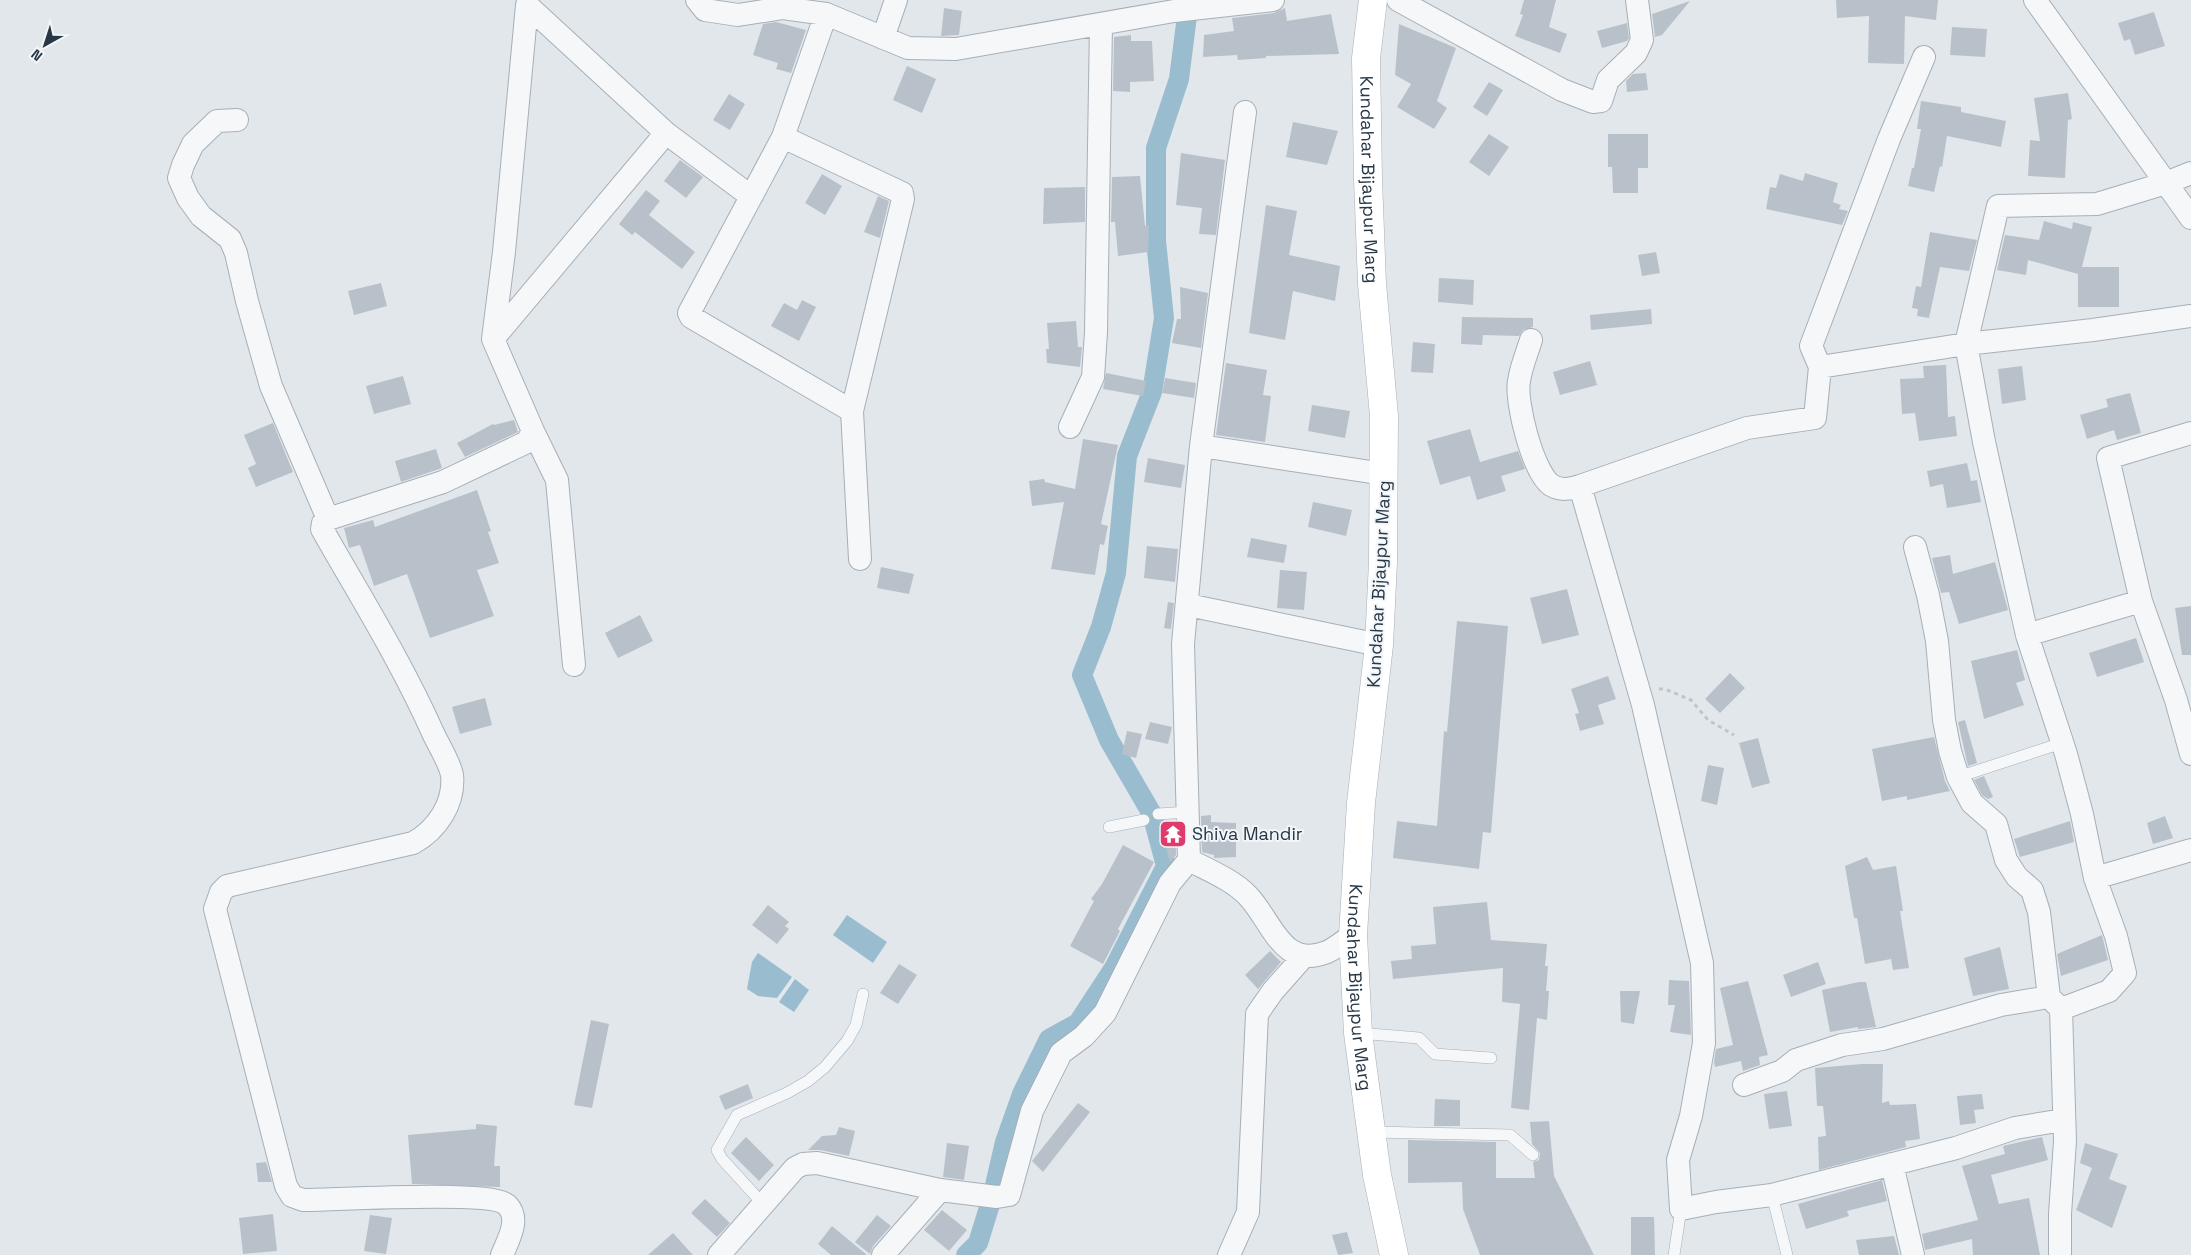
<svg xmlns="http://www.w3.org/2000/svg" width="2191" height="1255" font-family="'Space Grotesk',sans-serif">
	<style>
		.water { fill: #99bccf }
		.lines { fill: none; stroke-linecap: round; stroke-linejoin: round }
		.canal { stroke: #99bccf; stroke-width: 20 }
		.building { fill: #b8c1ca }
		.lane-casing { stroke: #a6afb7; stroke-width: 12 }
		.street-casing { stroke: #a6afb7; stroke-width: 24 }
		.secondary-casing { stroke: #a6afb7; stroke-width: 29 }
		.path { stroke: #c0c5ca; stroke-width: 3; stroke-dasharray: 4 4; stroke-linecap: butt }
		.lane { stroke: #f5f7f9; stroke-width: 11 }
		.street { stroke: #f5f7f9; stroke-width: 22 }
		.secondary { stroke: #fff; stroke-width: 28 }
		.labels { text-anchor: middle; stroke-width: 4; stroke-linejoin: round; paint-order: stroke }
		.street-label { font-size: 18px; fill: #283746; stroke: #f2f6f9 }
		.poi-label { font-size: 18px; fill: #283746; stroke: #f2f6f9; text-anchor: start }
	</style>
	<rect width="100%" height="100%" fill="#e2e7ec"/>
	<path class="water" d="M847,915L887,942L873,963L833,935Z
		M758,953L792,977L777,998L758,996L747,989L752,962Z
		M795,979L809,990L794,1012L779,1002Z"/>
	<g class="lines">
		<path class="canal" d="M966,1255L978,1243L992,1198L1005,1142L1022,1094L1049,1039L1078,1023L1114,968L1166,866L1152,814L1109,740L1082,675L1101,627L1116,573L1127,456L1152,392L1164,318L1156,241V148L1179,79L1189,0"/>
	</g>
	<path class="building" d="M1524,0H1556L1549,27L1567,34L1560,53L1515,36L1523,15L1520,14Z
		M1836,0H1938L1936,20L1905,16L1904,64L1868,63L1869,16L1837,18Z
		M1690,1L1662,35L1655,37L1652,14Z
		M944,8L962,11L959,35L941,36Z
		M1285,8L1287,21L1331,14L1339,54L1266,56V58L1238,60L1237,55L1203,57L1204,35L1234,31L1232,18L1274,13Z
		M2154,12L2165,46L2135,55L2130,39L2124,41L2118,23Z
		M776,22L806,30L791,73L776,69L778,63L753,55L763,24Z
		M1627,23L1629,38L1627,41L1602,48L1597,31Z
		M1399,24L1456,48L1437,101L1447,108L1434,129L1397,107L1411,84L1395,75Z
		M1952,27L1987,29L1985,57L1950,55Z
		M1131,35V41H1152L1154,81L1130,82V92L1113,91L1114,37Z
		M907,66L936,79L922,113L893,100Z
		M1646,73L1648,90L1627,92L1626,81L1633,74Z
		M1489,82L1503,90L1487,116L1473,107Z
		M2068,93L2072,119L2068,120L2065,178L2028,176L2030,140L2040,141L2034,98Z
		M729,94L745,104L730,130L713,120Z
		M1921,101L1961,107V112L2006,121L2001,147L1947,136L1942,167L1940,166L1934,192L1908,186L1912,168H1914L1921,129H1917Z
		M1293,122L1338,131L1327,165L1286,157Z
		M1489,134L1509,147L1489,176L1469,162Z
		M1608,134H1648V168H1638V193H1613L1612,167H1608Z
		M1181,153L1225,160L1216,235L1199,234L1202,208L1176,205Z
		M680,160L703,177L686,198L664,181Z
		M1805,173L1838,183L1833,202L1841,205L1839,209L1848,211L1842,225L1766,209L1770,187L1776,188L1780,174L1803,181Z
		M822,174L842,186L825,215L805,203Z
		M1140,176L1145,226L1149,225L1148,252L1118,256L1115,222H1111L1112,177Z
		M1085,187V222L1043,224L1044,188Z
		M646,190L660,201L649,215L695,252L682,269L635,232L632,235L619,224Z
		M878,196L889,201L880,238L864,232Z
		M1266,205L1297,211L1289,255L1340,266L1335,301L1293,291L1285,340L1249,333Z
		M2044,221L2072,229L2073,222L2092,227L2082,267H2119V307H2078V274L2028,260L2026,275L1997,270L2005,235L2039,240Z
		M1930,232L1977,240L1969,271L1940,267L1929,318L1917,316L1918,309L1912,308L1916,286L1921,287Z
		M1656,252L1660,273L1642,276L1638,255Z
		M1439,278L1474,280L1473,305L1438,302Z
		M381,283L387,306L354,315L348,291Z
		M1180,287L1208,293L1201,348L1172,343L1177,319H1181Z
		M802,300L816,307L799,341L771,326L784,303L797,310Z
		M1651,309L1652,324L1591,330L1590,315Z
		M1462,317L1533,318V327L1523,330L1519,336L1483,335L1482,345L1461,344Z
		M1076,321L1078,347H1082L1080,367L1047,363L1046,349H1049L1047,323Z
		M1413,342L1435,344L1433,373L1411,372Z
		M1590,361L1597,385L1560,395L1553,372Z
		M1226,363L1267,370L1263,395L1271,396L1265,442L1216,435Z
		M1946,365L1948,417L1955,416L1957,436L1919,441L1915,413L1902,414L1900,379L1924,378L1923,366Z
		M2022,366L2026,400L2002,404L1998,369Z
		M1106,373L1146,381L1143,396L1103,389Z
		M403,376L411,404L374,414L366,386Z
		M1165,378L1196,383L1194,398L1162,393Z
		M2130,393L2141,433L2117,440L2114,430L2087,439L2080,415L2108,407L2106,399Z
		M1312,405L1350,411L1345,438L1308,431Z
		M514,420L518,432L465,457L457,443L493,424L494,425Z
		M273,423L293,472L256,487L248,468L256,464L244,435Z
		M1470,429L1480,462L1518,451L1525,469L1501,476L1506,491L1477,500L1470,476L1440,485L1427,441Z
		M1083,439L1118,445L1101,524L1108,526L1104,545L1100,544L1095,575L1051,569L1064,502L1032,506L1029,481L1044,479L1045,482L1075,489Z
		M436,449L442,468L401,482L395,461Z
		M1148,458L1185,465L1181,488L1144,482Z
		M1967,463L1971,481L1977,480L1981,502L1947,508L1943,484L1930,487L1927,471Z
		M477,490L491,531L488,532L499,563L477,570L494,616L430,638L407,574L374,586L360,545L349,548L344,528L373,520L375,527Z
		M1313,502L1352,510L1346,536L1308,527Z
		M1251,538L1287,545L1284,563L1247,557Z
		M1147,546L1178,549L1175,582L1144,578Z
		M1950,555L1953,574L1995,562L2008,610L1959,624L1949,592L1941,593L1932,558Z
		M881,567L914,574L909,594L877,588Z
		M1280,570L1307,572L1304,610L1277,608Z
		M1567,589L1579,635L1542,644L1530,598Z
		M1168,602L1174,603L1171,629L1164,628Z
		M2191,606V655H2182L2175,608Z
		M640,615L653,641L618,658L605,633Z
		M1457,621L1508,626L1491,833L1483,832L1479,869L1393,858L1397,821L1437,826L1444,731L1447,732Z
		M2136,638L2144,662L2097,677L2089,653Z
		M2017,650L2025,680L2016,683L2024,705L1984,719L1971,661Z
		M1730,673L1745,688L1720,713L1705,699Z
		M1608,676L1616,699L1598,705L1604,724L1580,731L1575,714L1579,713L1571,689Z
		M485,698L492,725L460,734L452,707Z
		M1965,720L1977,763L1968,766L1958,722Z
		M1150,722L1172,727L1168,744L1145,739Z
		M1127,731L1142,734L1136,758L1122,754Z
		M1934,737L1945,781L1950,791L1907,800V796L1882,801L1872,749Z
		M1758,738L1770,783L1752,788L1739,743Z
		M1708,765L1724,768L1717,805L1701,801Z
		M1984,776L1993,797L1988,799L1982,795L1974,780Z
		M1211,815V822L1236,823V857L1214,858V855L1202,852L1201,816Z
		M2165,816L2173,838L2153,844L2147,823Z
		M1175,820L1176,855L1170,862L1159,821Z
		M2070,821L2074,842L2020,857L2014,839Z
		M1123,845L1154,862L1118,929L1120,931L1103,964L1070,946L1094,901L1091,899L1102,884Z
		M1867,857L1873,870L1896,866L1903,911H1900L1909,968L1893,970L1891,959L1865,964L1857,918H1854L1845,866Z
		M1487,902L1491,940L1547,944L1545,966H1548L1546,991H1549L1547,1020L1537,1018L1529,1110L1511,1108L1520,1004L1502,1002L1503,968L1393,979L1391,961L1412,959L1411,946L1436,944L1433,907Z
		M768,905L789,922L785,926L789,929L777,944L752,925Z
		M2102,935L2108,960L2061,976L2057,954Z
		M2000,947L2009,989L1973,996L1964,958Z
		M1270,951L1281,962L1258,989L1245,975Z
		M1818,962L1826,984L1791,997L1783,975Z
		M899,964L917,975L898,1004L880,993Z
		M1669,980L1689,981L1691,1035L1670,1032L1675,1005H1668Z
		M1748,981L1768,1055L1759,1057L1760,1065L1743,1071L1741,1061L1715,1067L1714,1062L1716,1049L1733,1045L1720,988Z
		M1859,982H1866L1876,1027L1858,1029V1027L1830,1032L1822,990Z
		M1620,991H1640L1634,1024L1621,1022Z
		M591,1020L609,1024L592,1108L574,1105Z
		M1862,1064H1883L1882,1103L1889,1101L1890,1105L1916,1104L1920,1139L1905,1141L1906,1147L1819,1170L1818,1137L1826,1136L1823,1106H1817L1815,1068Z
		M748,1084L753,1098L725,1110L719,1096Z
		M1787,1091L1792,1126L1769,1129L1764,1094Z
		M1982,1094L1984,1109L1974,1110L1976,1123L1960,1125L1957,1096Z
		M1435,1099L1460,1100V1126H1434Z
		M1078,1103L1090,1112L1043,1172L1032,1161Z
		M1549,1121L1554,1176L1594,1255H1480L1463,1209L1462,1182L1408,1183V1140L1496,1142V1178H1535L1533,1162L1539,1160L1540,1153L1532,1144L1530,1122Z
		M476,1124L497,1126L494,1166H500V1187L412,1184L408,1135L476,1129Z
		M839,1127L855,1131L849,1156L820,1150H808L822,1136L836,1135Z
		M746,1137L774,1165L759,1181L731,1153Z
		M2042,1137L2048,1160L1991,1175L1999,1204L2029,1198L2040,1255H1973L1972,1239L1925,1250L1922,1234L1978,1220L1962,1166L2005,1154L2003,1146Z
		M947,1143L969,1146L964,1180L943,1177Z
		M2085,1143L2118,1154L2109,1179L2127,1186L2112,1228L2076,1210L2092,1168L2080,1163Z
		M266,1162L272,1182H258L256,1163Z
		M1882,1180L1887,1201L1847,1211L1849,1216L1806,1229L1798,1204Z
		M705,1199L730,1223L717,1237L691,1213Z
		M942,1210L967,1230L949,1251L924,1230Z
		M273,1214L277,1251L243,1254L239,1218Z
		M370,1215L392,1218L386,1254L364,1251Z
		M877,1215L891,1226L873,1246L870,1254L855,1242Z
		M1631,1217H1654L1655,1255H1631Z
		M832,1226L867,1255H831L818,1244Z
		M1347,1232L1353,1253L1338,1255L1332,1235Z
		M673,1233L693,1255H648Z
		M1894,1236L1899,1255H1859L1856,1240Z"/>
	<g class="lines">
		<g class="lane-casing">
			<path id="lane" d="M1958,777L2062,743
				M1158,814L1188,812
				M1109,827L1144,820
				M1358,1033L1419,1038L1435,1054L1491,1058
				M1372,1132L1510,1135L1533,1155
				M1772,1195L1787,1255
				M763,1204L722,1159L717,1150L737,1115L787,1093L808,1081L825,1067L847,1041L856,1025L863,994
				M1674,1255L1681,1209"/>
		</g>
		<g class="street-casing">
			<path id="street" d="M697,0L705,10L738,15L783,8L826,14L908,48L956,49L1174,11L1273,0
				M1398,0L1562,90L1593,102L1601,101L1608,80L1636,53L1642,40L1637,0
				M2035,0L2166,183L2191,173
				M527,5L504,252L493,339L533,431L557,480L574,665
				M527,5L666,133L741,189L753,194
				M826,14L783,137L689,313L691,317L852,411
				M883,38L896,0
				M1924,57L1889,139L1811,346L1820,367L1815,418L1747,428L1580,486L1643,705L1702,963L1704,1043L1691,1116L1678,1160L1681,1209L1716,1202L1772,1195L1956,1148L2015,1128L2063,1120
				M237,120L217,121L193,144L183,165L179,178L188,198L201,216L230,239L236,253L247,301L271,386L328,519
				M783,137L902,193L903,199L852,411L860,559
				M493,339L666,133
				M1531,340C1527,353 1521,367 1519,381C1515,402 1533,472 1551,485C1561,491 1570,489 1580,486
				M1820,367L1966,344L2093,330L2191,316
				M1070,427L1093,377L1096,332L1101,24
				M2191,433L2108,458L2141,601L2176,700L2191,754
				M1201,446L1384,474
				M1915,547L1928,595L1937,641L1944,720L1950,751L1958,777L1972,803L1996,824L2006,860L2017,877L2032,890L2039,912L2049,997L2061,1009L2065,1141L2060,1214V1255
				M1188,605L1379,645
				M2027,635L2141,601
				M1189,860C1208,870 1233,880 1248,896C1272,921 1282,970 1327,952C1336,948 1345,940 1353,935
				M2095,878L2191,850
				M2061,1009L2109,991L2125,973L2116,936L2095,878L2082,814L2066,754L2027,635L1984,442L1966,344L1998,206L2097,204L2166,183L2191,218
				M1744,1085L1782,1071L1796,1060L1842,1045L1883,1039L2001,1005L2049,997
				M1892,1164L1913,1255
				M502,1255C508,1240 521,1219 507,1205C491,1190 334,1200 303,1200L292,1196L286,1186L215,909L221,892L227,886L413,843C437,830 455,803 452,775C450,763 438,744 433,733C402,663 360,596 322,529L323,523L328,519L443,482L527,442L533,431
				M719,1255L795,1168L803,1164L817,1163L940,1190L997,1197L1009,1195L1032,1111L1061,1053L1084,1036L1105,1013L1170,883L1189,860L1183,644L1201,446L1245,112
				M883,1255L940,1190
				M1229,1255L1248,1212L1257,1014L1273,991L1304,956"/>
		</g>
		<g class="secondary-casing">
			<g id="secondary">
				<path id="s1" d="M1373,0L1366,58L1368,179L1372,284L1384,416L1383,562L1379,645L1361,803L1353,935L1358,1033L1377,1175L1394,1255"/>
			</g>
		</g>
		<path class="path" d="M1659,689H1665L1691,700L1708,720L1734,735"/>
		<use href="#lane" class="lane"/>
		<use href="#street" class="street"/>
		<use href="#secondary" class="secondary"/>
	</g>
	<defs>
		<g id="temple-square" transform="scale(1.4375)"><rect x="-9" y="-9" width="18" height="18" rx="4" fill="#de3a6c" stroke="#f2f6f9"/><path d="M0-6L5-2H3V0L6.5 2.5H4V6H1.5V3h-3V6H-4V2.5H-6.5L-3 0V-2H-5Z" fill="#fff"/></g>
	</defs>
	<g fill-rule="evenodd">
		<use href="#temple-square" x="1173" y="834"/>
	</g>
	<g class="labels">
		<g class="street-label">
			<text dy="6" stroke="none"><textPath href="#s1" startOffset="180">Kundahar Bijaypur Marg</textPath></text>
			<text transform="translate(1379 584) rotate(-87)" y="6">Kundahar Bijaypur Marg</text>
			<text dy="6" stroke="none"><textPath href="#s1" startOffset="990">Kundahar Bijaypur Marg</textPath></text>
		</g>
		<g class="poi-label">
			<text x="1192" y="840">Shiva Mandir</text>
		</g>
	</g>
	<g transform="translate(45 45) rotate(219)" stroke="#f2f6f9" stroke-width="4" paint-order="stroke">
	<path d="M0-4L9 19L0 12L-9 19Z" fill="#283746"/>
	<text y="-8" font-size="14" font-weight="bold" text-anchor="middle" fill="#283746">N</text>
	</g>
</svg>
